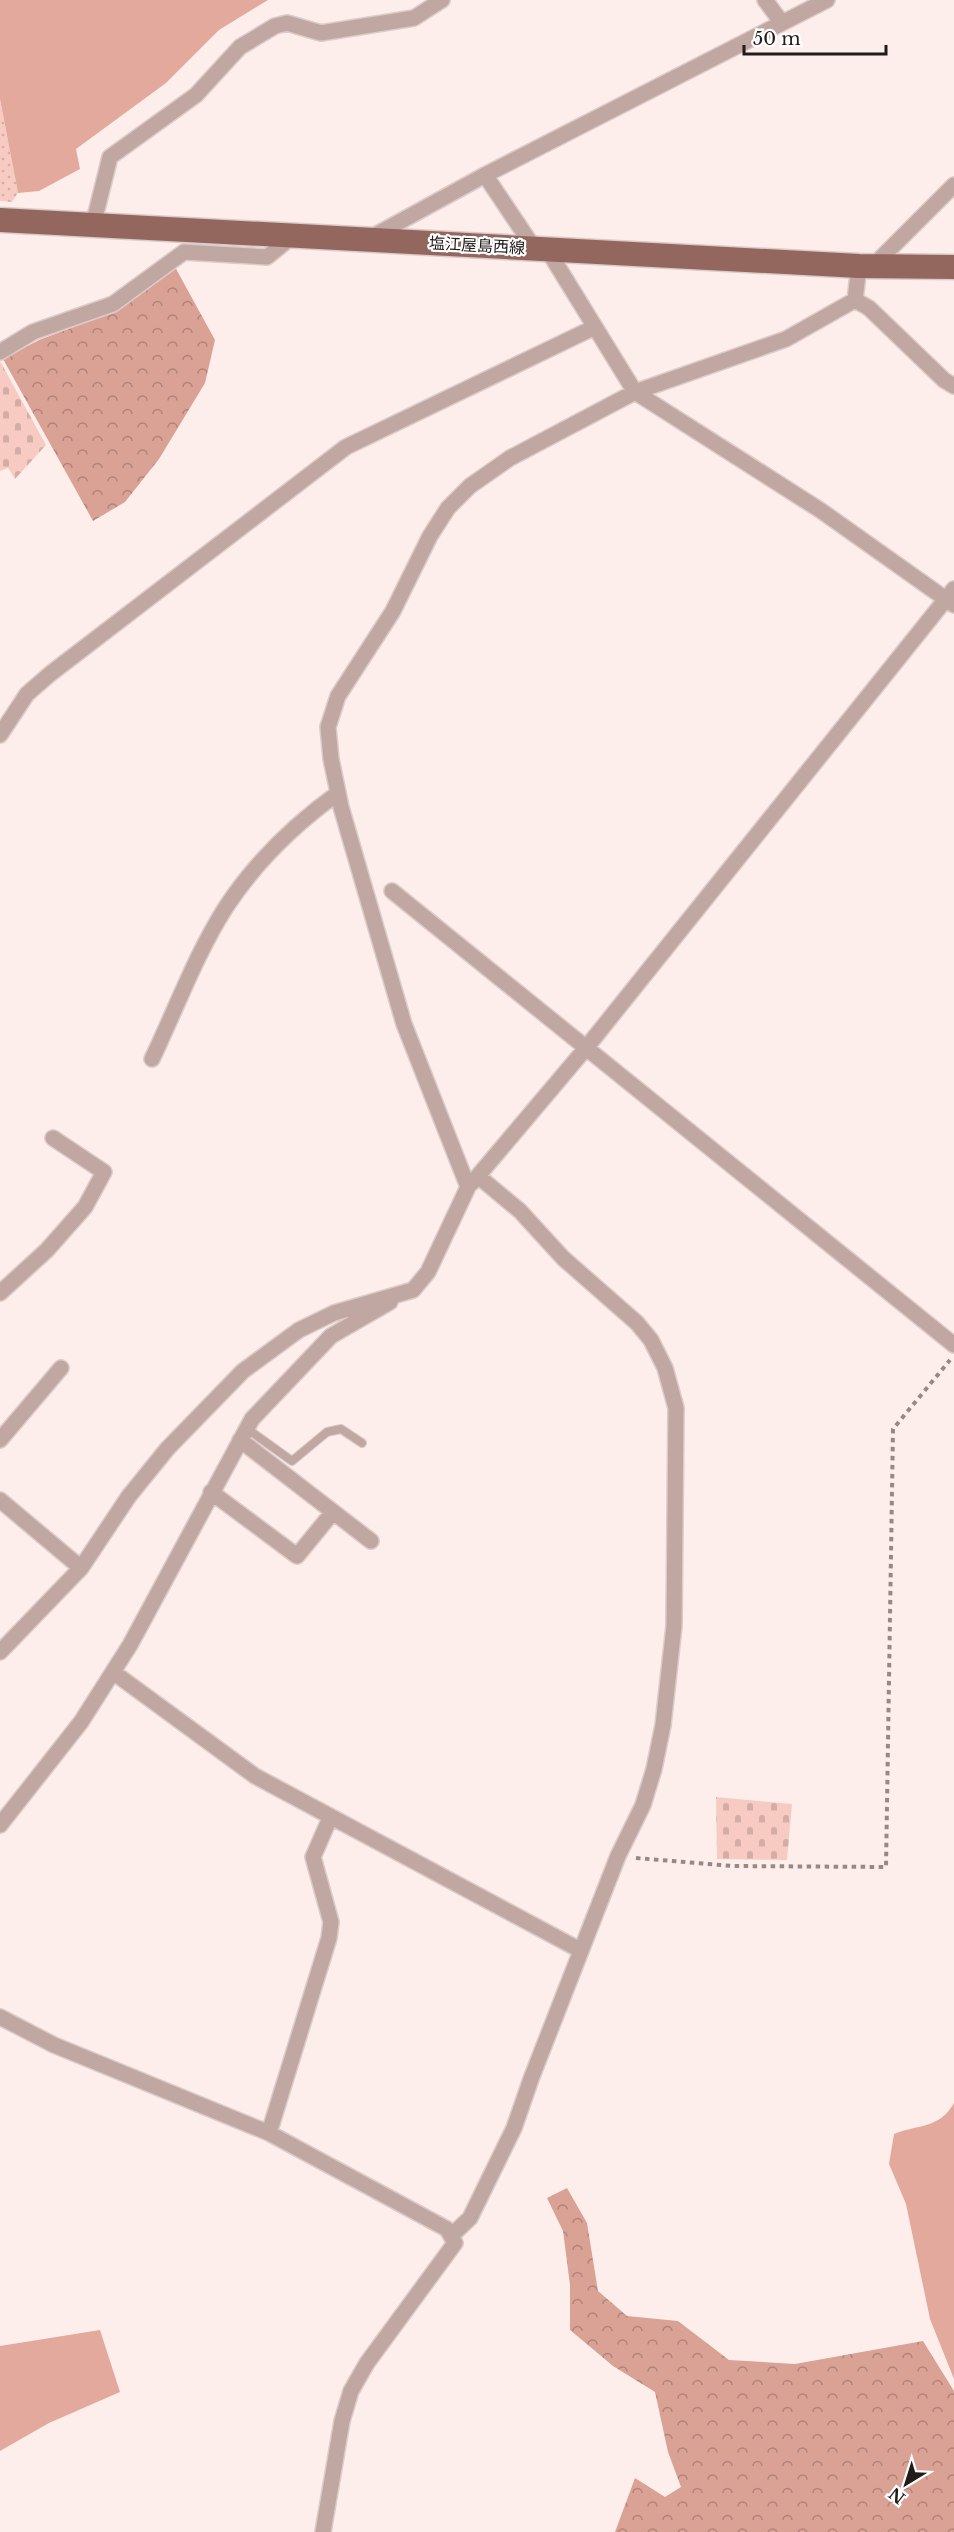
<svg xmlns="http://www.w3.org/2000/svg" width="954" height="2532" font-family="'Libre Baskerville','Noto Sans JP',serif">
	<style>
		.grass { fill: url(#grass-dots) }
		.forest { fill: url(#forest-crowns) }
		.cemetery { fill: url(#cemetery-stones) }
		.water { fill: #e3a99d }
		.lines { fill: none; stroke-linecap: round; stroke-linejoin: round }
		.service-casing { stroke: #dbccca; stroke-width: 10 }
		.minor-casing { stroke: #dbccca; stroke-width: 18 }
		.primary-casing { stroke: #dbccca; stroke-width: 27 }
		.path { stroke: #948987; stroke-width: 4; stroke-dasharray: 4.5 4.5; stroke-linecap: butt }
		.service { stroke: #c1a7a1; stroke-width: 8 }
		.minor { stroke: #c1a7a1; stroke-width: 15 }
		.primary { stroke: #94675e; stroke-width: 24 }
		.labels { text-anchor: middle; stroke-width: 4.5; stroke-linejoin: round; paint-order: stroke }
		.street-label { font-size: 16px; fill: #211b1a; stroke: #fff }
	</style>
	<defs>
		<pattern id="grass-dots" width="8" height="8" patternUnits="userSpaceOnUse" patternTransform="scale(1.5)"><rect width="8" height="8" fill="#f8cbc2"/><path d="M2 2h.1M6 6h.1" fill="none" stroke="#d4aea6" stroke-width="1.8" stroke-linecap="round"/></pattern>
		<pattern id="forest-crowns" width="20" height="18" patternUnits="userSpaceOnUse" patternTransform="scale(1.5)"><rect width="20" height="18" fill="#daa195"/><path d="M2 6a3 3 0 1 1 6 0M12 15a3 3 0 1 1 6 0" fill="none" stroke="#b08279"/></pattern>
		<pattern id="cemetery-stones" width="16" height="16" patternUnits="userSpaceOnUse" patternTransform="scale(1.5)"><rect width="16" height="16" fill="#f8cbc2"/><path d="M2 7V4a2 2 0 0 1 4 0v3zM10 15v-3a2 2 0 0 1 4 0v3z" fill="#d4aea6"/></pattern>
	</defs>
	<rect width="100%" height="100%" fill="#feeeeb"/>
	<path class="grass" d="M0,99L18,193L12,202L0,201Z"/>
	<path class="forest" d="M175,267L215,340L205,383L159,459L125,502L93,521L3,359L39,340L116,311Z
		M567,2188L587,2223L598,2291L627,2316L678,2321L729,2360L795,2364L923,2341L954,2391V2532H615L635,2478L665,2497L681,2487L668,2452L655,2392L613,2366L570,2330V2285L563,2231L547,2198Z"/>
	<path class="cemetery" d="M0,361L46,445L15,479L8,468L0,471Z
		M716,1797L792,1804L787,1860L717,1859Z"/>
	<path class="water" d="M0,0H268L219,30L166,83L76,149L80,169L39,191L18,193L0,99Z
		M954,2103V2379L930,2319L906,2204L889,2164L894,2134C919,2124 939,2129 954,2103Z
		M100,2330L120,2392L49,2423L0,2451V2346Z"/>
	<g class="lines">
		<g class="service-casing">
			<path id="service" d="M246,1428L292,1461L327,1432L341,1429L362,1443"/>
		</g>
		<g class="minor-casing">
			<path id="minor" d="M765,0L782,23
				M485,175L534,248
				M93,225L110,157L196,95L240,47L275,26L287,23L321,33L414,18L442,0
				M370,238L485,175L827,0
				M547,249L635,392L820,510L954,605
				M873,266L954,185
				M855,300L869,308L944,380L954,386
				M0,352L33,332L113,304L184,252L267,257L294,235
				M0,735L27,694L50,674L346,447L595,327
				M392,891L954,1345
				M152,1059C176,1009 196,954 226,907C255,863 295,824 338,793
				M472,1183L586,1048L954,589
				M0,1293L47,1250L85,1207L104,1172L53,1138
				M0,1440L61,1368
				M240,1440L371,1541
				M211,1492L297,1556L333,1512
				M0,1500L81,1568
				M0,1652L81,1568L129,1496L168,1448L243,1371L299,1330L334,1313L413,1290L428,1272L468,1187L404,1024L341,807L331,759L328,727L338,696L393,611L430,536L448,508L470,486L510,458L635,392L786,339L855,300L859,266
				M113,1672L255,1776L580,1950
				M0,1825L81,1722L130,1645L252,1419L331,1336L390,1302
				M0,2017L54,2045L269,2133L447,2229L455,2243L367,2363L351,2391L342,2421L323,2532
				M269,2133L329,1938L331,1922L313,1857L330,1818
				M451,2236L470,2218L514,2128L531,2079L618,1856L643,1805L654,1769L663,1725L674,1626L676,1408L665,1368L651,1340L637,1323L563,1258L520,1211L478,1176"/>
		</g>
		<g class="primary-casing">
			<path id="primary" d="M0,220L859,266L954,267"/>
		</g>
		<path class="path" d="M636,1858L732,1866L886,1867L893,1429L950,1360"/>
		<use href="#service" class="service"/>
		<use href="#minor" class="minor"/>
		<use href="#primary" class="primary"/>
	</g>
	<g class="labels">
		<g class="street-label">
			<text transform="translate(477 245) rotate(3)" y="6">塩江屋島西線</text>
		</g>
	</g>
	<g transform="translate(906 2484) rotate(218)" stroke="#ffffff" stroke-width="4.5" paint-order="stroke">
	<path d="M0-4.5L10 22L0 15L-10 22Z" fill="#211b1a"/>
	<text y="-9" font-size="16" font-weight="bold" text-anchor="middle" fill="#211b1a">N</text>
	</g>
	<path d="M744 45v9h142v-9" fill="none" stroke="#211b1a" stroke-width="3"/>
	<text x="753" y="45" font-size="18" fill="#211b1a" stroke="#ffffff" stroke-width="4.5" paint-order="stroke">50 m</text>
</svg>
